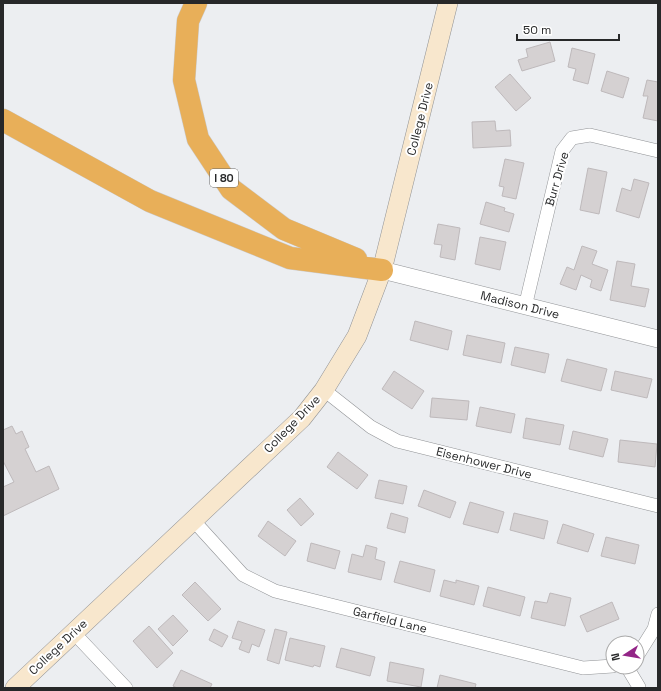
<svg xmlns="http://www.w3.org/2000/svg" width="661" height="691" font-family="'Space Grotesk',sans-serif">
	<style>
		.building { fill: #d5d1d2; stroke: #beb9bb }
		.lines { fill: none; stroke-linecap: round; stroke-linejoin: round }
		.minor-casing { stroke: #919396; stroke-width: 14 }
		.tertiary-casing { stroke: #919396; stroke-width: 18 }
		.secondary-casing { stroke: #919396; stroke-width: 20 }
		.motorway-casing { stroke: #cbcbcc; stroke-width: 23 }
		.minor { stroke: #fff; stroke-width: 13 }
		.tertiary { stroke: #fff; stroke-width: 17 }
		.secondary { stroke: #f8e7cd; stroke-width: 19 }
		.motorway { stroke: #e8af59; stroke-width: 22 }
		.labels { text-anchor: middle; stroke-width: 4; stroke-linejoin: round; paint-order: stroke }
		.shield { fill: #fff; stroke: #686869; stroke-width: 1 }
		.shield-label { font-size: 11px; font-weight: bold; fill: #272829 }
		.street-label { font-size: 12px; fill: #272829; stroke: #fff }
	</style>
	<rect width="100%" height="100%" fill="#eceef1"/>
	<path class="building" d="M550,42L555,61L522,71L518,60L528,57L526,49Z
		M572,48L595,54L588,84L573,80L576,69L568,67Z
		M607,71L629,78L623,98L601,91Z
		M510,74L531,98L516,111L495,87Z
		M647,80L658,82V121L643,118L648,96H643Z
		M495,121L496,131L510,130L511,146L473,148L472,122Z
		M505,159L524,163L516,199L502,196L504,187L499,186Z
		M588,168L607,172L599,214L580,210Z
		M634,179L649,183L639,218L616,211L622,188L631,191Z
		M486,202L505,208L504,211L514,214L509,232L480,224Z
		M438,224L460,228L455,260L440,257L442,245L434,244Z
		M480,237L506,242L500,270L475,264Z
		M582,246L597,251L592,264L608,270L601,291L590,287L592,280L581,275L576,290L560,284L567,267L574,270Z
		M617,261L635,264L631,286L649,289L645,307L610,300Z
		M415,321L452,331L448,350L410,340Z
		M467,335L505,343L501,363L463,355Z
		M515,347L549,354L545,373L511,365Z
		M567,359L607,369L601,391L561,381Z
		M394,371L424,391L412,409L382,389Z
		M615,371L652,379L647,398L611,390Z
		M432,398L469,401L467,420L430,417Z
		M480,407L515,414L511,433L476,426Z
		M526,418L564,425L560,445L523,438Z
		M12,426L16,434L22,431L29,447L25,449L36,472L49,466L59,489L3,516V487L14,482L3,461V430Z
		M573,431L608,439L603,457L569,449Z
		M620,440L657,444L655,467L618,462Z
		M338,452L368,475L357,489L327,467Z
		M379,480L407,486L403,504L375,498Z
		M424,490L456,502L450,518L418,506Z
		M300,498L314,514L301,526L287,510Z
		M470,502L504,512L498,533L463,524Z
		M391,513L408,518L405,533L387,528Z
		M514,513L548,521L544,539L510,530Z
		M268,521L296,541L285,556L258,536Z
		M563,524L594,534L588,552L557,543Z
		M606,537L639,545L635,564L601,556Z
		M311,543L340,551L335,569L307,561Z
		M366,545L377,548L375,559L385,562L381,580L348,572L352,554L363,557Z
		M400,561L435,570L430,592L394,582Z
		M444,580L456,583V580L479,586L474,605L440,596Z
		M195,582L221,609L208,621L182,595Z
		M488,587L525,597L520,616L483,606Z
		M550,593L571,598L565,626L531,618L535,601L547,603Z
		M612,602L619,619L587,632L580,616Z
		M173,615L188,631L173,646L158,629Z
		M238,621L265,630L259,647L252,644L249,653L239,649L242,641L232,638Z
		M149,626L173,653L157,668L133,641Z
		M214,629L228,636L222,647L209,640Z
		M275,629L287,632L279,664L267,660Z
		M290,638L325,646L320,667L314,665L313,667L285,660Z
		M341,648L375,657L370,676L336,667Z
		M390,662L424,669L421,687L387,681Z
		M181,670L212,684L210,688H177L173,686Z
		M440,675L476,684L475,688H437Z"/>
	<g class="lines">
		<g class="minor-casing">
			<path id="minor" d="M525,307L562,151L572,138L590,135L658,151
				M324,390L371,427L397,441L658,506
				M193,520L243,575L275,591L583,668L613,666
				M73,632L126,688
				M637,654L639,653L654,629L658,614
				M627,667L639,687"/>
		</g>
		<g class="tertiary-casing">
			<path id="tertiary" d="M382,270L658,339"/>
		</g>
		<g class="secondary-casing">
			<path id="secondary" d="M15,688L302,418L324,390L357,336L382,270L448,3"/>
		</g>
		<g class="motorway-casing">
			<path id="motorway" d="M196,3L188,21L184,80L198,139L231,189L284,229L356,259
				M3,120L150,201L290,258L382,270"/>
		</g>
		<use href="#minor" class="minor"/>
		<use href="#tertiary" class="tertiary"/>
		<use href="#secondary" class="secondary"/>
		<use href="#motorway" class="motorway"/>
	</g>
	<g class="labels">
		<rect class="shield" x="210" y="169" width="28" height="18" rx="3"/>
		<g class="shield-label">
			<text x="224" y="182">I 80</text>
		</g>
		<g class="street-label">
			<text transform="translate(420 119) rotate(-76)" y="4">College Drive</text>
			<text transform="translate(557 179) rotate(-74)" y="4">Burr Drive</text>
			<text transform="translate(520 305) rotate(14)" y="4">Madison Drive</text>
			<text transform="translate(292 424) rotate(-46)" y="4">College Drive</text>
			<text transform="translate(484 463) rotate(14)" y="4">Eisenhower Drive</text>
			<text transform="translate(390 620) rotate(14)" y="4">Garfield Lane</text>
			<text transform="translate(58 647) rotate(-43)" y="4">College Drive</text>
		</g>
	</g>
	<rect width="661" height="691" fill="none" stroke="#272829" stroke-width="8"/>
	<g transform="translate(625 655) rotate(258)"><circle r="19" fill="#ffffff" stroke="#a9a9a9"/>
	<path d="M0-3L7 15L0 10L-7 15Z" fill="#932587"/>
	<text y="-6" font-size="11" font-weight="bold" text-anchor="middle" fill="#272829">N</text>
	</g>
	<path d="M517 34v6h102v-6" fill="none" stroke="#272829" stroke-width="2"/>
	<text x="523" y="34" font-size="12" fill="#272829" stroke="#ffffff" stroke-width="3" paint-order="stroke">50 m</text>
</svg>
